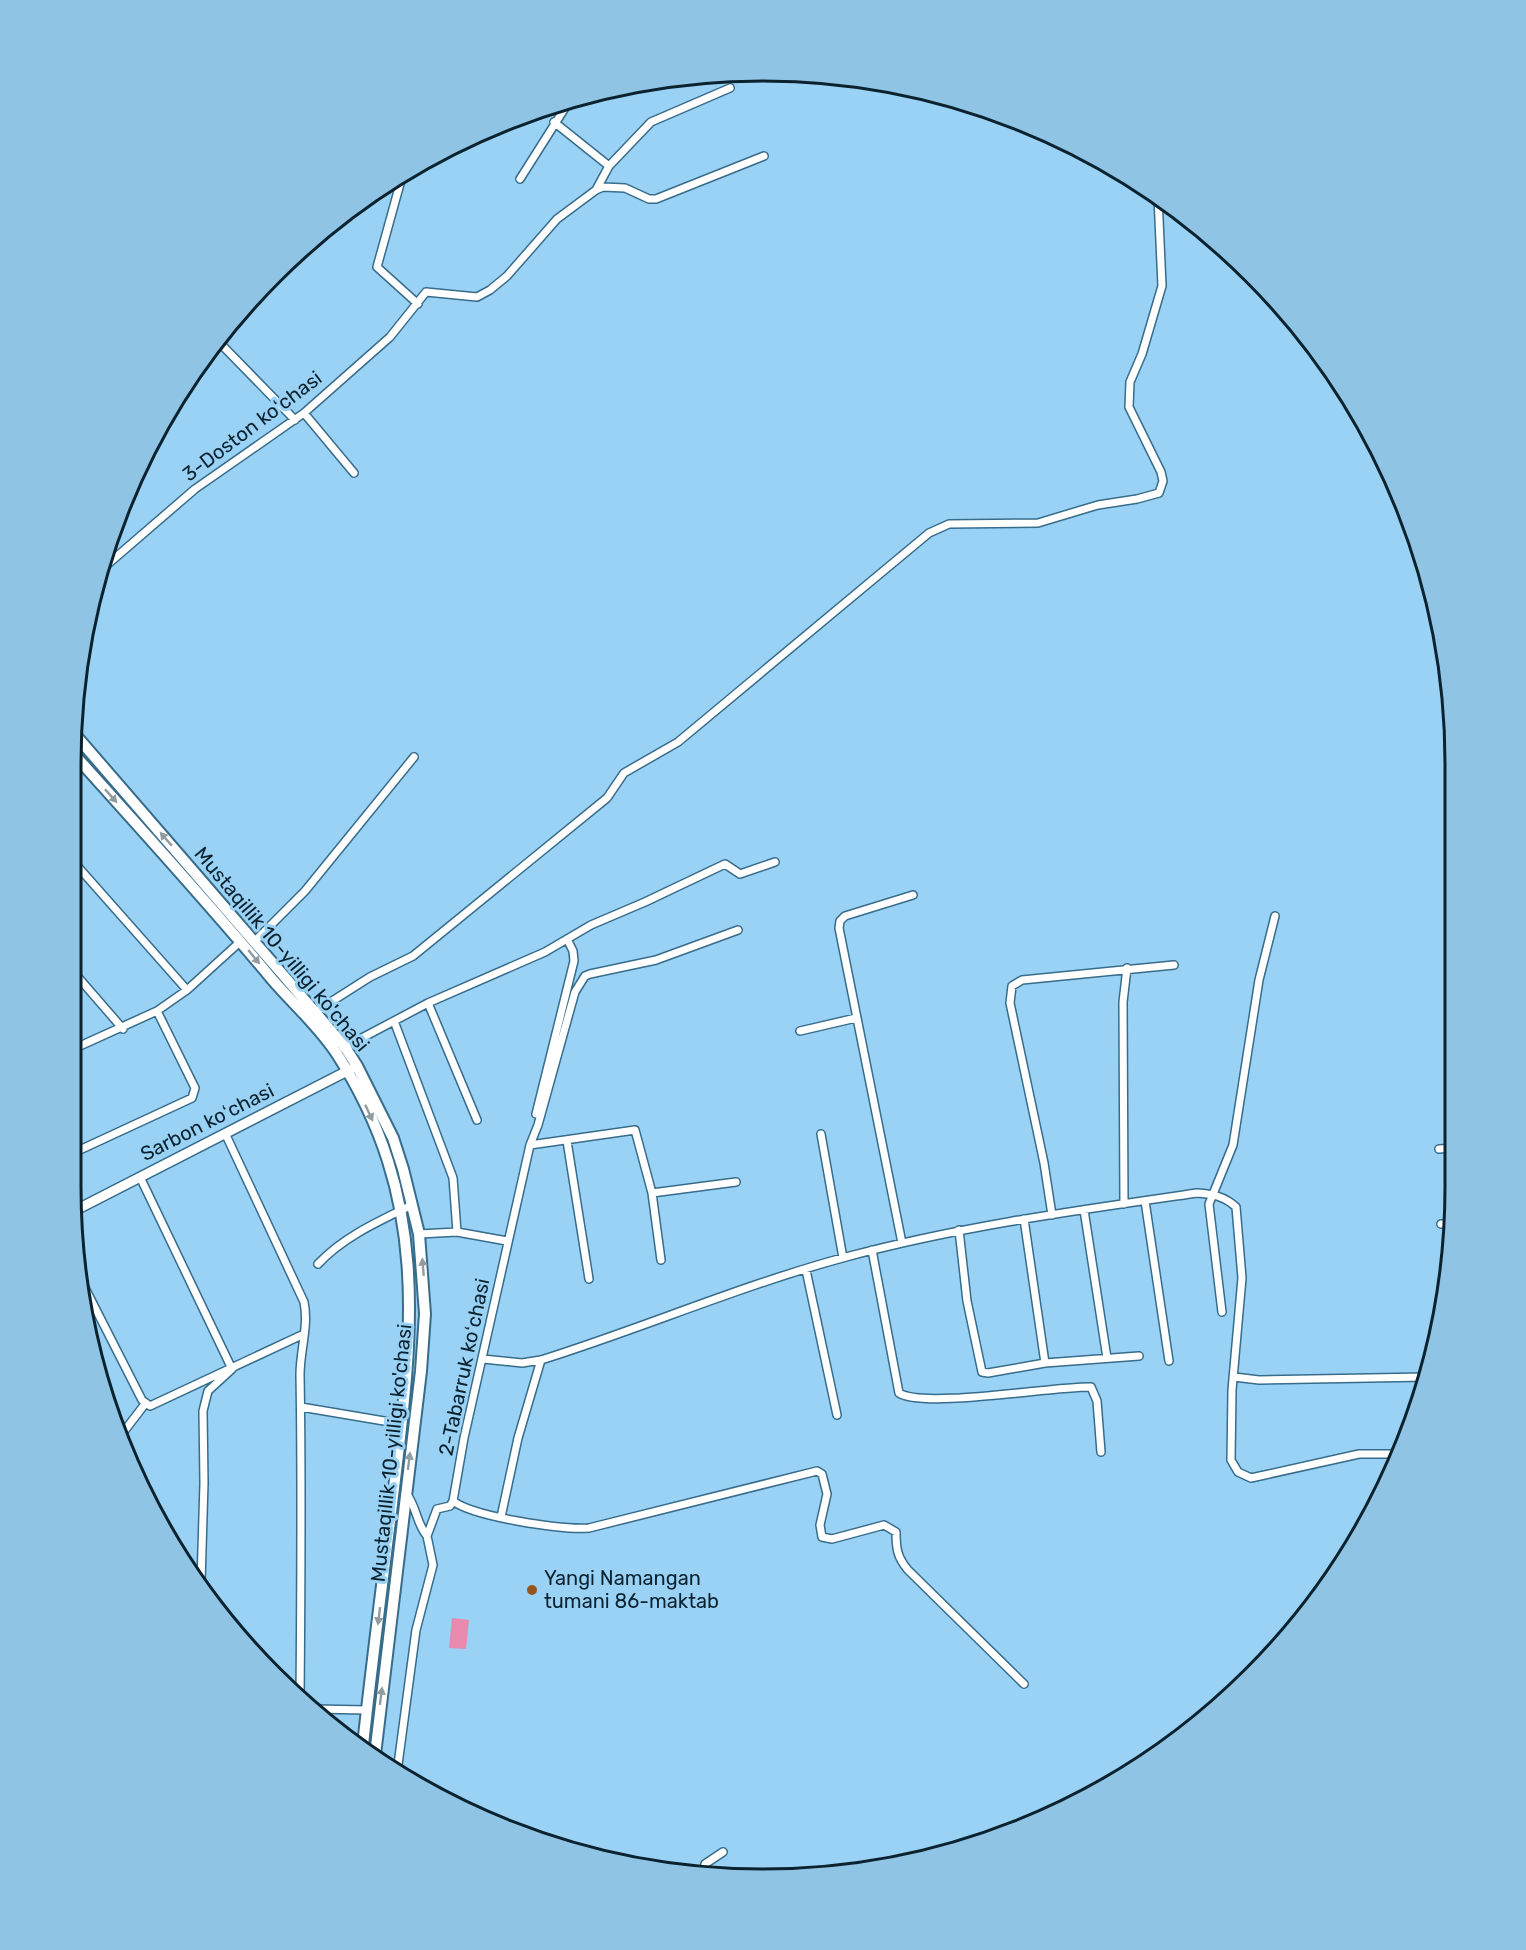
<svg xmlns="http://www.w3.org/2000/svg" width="1526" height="1950" font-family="Rubik,sans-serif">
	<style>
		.green { fill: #e889ad }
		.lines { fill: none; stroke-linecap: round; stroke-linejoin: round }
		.minor-casing { stroke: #376c8b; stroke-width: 10 }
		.tertiary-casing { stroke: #376c8b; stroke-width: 12 }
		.secondary-casing { stroke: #376c8b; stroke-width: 14 }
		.minor { stroke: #fff; stroke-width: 7 }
		.tertiary { stroke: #fff; stroke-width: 9 }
		.secondary { stroke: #fff; stroke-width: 10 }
		.oneway { fill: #919ca1 }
		.poi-dot { fill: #95551f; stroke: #9ad2f5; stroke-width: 2 }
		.labels { text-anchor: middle; stroke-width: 6; stroke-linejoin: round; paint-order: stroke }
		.street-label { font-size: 20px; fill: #0b222f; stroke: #9ad2f5 }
		.poi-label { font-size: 20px; fill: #0b222f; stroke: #9ad2f5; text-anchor: start }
		.rim { fill: none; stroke: #0b222f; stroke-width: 3 }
	</style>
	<rect width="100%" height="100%" fill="#9ad2f5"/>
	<path class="green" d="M452,1618L469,1620L466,1649L449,1648Z"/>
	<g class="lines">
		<g class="minor-casing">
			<path id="minor" d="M554,122L609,166
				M403,173L377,267L418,304
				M520,179L570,100
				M596,190L609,166L651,122L730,88
				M216,339L295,420
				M304,413L354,473
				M101,570L195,489L304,413L390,337L426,292L477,297L490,290L507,276L557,219L596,190L603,187L625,188L649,199H656L764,156
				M72,860L187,990
				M254,942L305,891L414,757
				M71,969L123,1029
				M428,1003L477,1120
				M315,1012L370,977L413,956L607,798L624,773L678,742L929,533L949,524L1038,523L1098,505L1137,499L1159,493L1163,481L1161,472L1129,407L1130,382L1142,354L1162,286L1158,197
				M394,1021L453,1178L457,1232
				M800,1031L856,1018
				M343,1048L428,1003L545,952L591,925L645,902L725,864L740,874L775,862
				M71,1050L157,1011L187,990L241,941
				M536,1114L574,961L573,951L567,939
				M225,1133L304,1302C309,1326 300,1350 300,1375C302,1482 301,1589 300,1697
				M821,1134L843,1258
				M567,1141L589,1279
				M530,1145L635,1130L652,1193L661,1260
				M1439,1149L1455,1148
				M71,1154L192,1098L195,1088L157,1011
				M140,1177L232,1369L208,1391L203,1411L204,1483L201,1582
				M652,1193L736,1182
				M1145,1201L1169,1361
				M1124,1204L1123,1002L1127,968
				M1084,1210L1107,1358
				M1052,1215L1044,1163L1010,1003L1012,986L1022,980L1174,965
				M1024,1219L1045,1363L1139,1356
				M1441,1224H1452
				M959,1230L967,1301L982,1372L988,1373L1045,1363
				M419,1234L457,1232L507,1241
				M902,1243L839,928L840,921L845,916L913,895
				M872,1250L899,1393C923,1409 1055,1386 1091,1387L1097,1401L1101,1452
				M318,1264C343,1237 379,1221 412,1205
				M806,1270L837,1415
				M84,1286L142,1400L150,1406L304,1334
				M1222,1312L1209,1204L1233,1145L1259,980L1275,916
				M483,1359L522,1363L541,1360C643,1328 742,1285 846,1257C961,1226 1079,1210 1197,1193C1212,1194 1224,1196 1236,1207L1242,1278L1232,1390L1231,1460L1238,1472L1251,1478L1359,1454H1402
				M1234,1377L1259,1380L1426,1377
				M301,1407L402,1424
				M122,1434L145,1404
				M406,1493C417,1507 416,1523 427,1536
				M453,1501C474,1517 562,1530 589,1528L817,1471L822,1474L827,1494L820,1525L822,1537L832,1539L884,1525L896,1532C896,1548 897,1557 908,1570L1024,1684
				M453,1501L464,1438L530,1145L538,1125L575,992L585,976L590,974L656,960L738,930
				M501,1517L518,1438L541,1360
				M315,1709L367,1710
				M397,1772L416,1630L433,1565L427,1536L437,1509L450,1506L453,1501
				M703,1872L705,1864L723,1852"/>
		</g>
		<g class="tertiary-casing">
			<path id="tertiary" d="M74,1211L357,1066"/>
		</g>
		<g class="secondary-casing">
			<path id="secondary" d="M72,731L315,1012L345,1047L357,1066L393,1138L403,1169L419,1234L425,1314L421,1371L375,1755
				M72,752C139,827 207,901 271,978C293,1004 318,1025 337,1054C431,1200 413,1333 393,1496C383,1579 372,1662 363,1745"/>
		</g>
		<use href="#minor" class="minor"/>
		<use href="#tertiary" class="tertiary"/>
		<use href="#secondary" class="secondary"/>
	</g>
	<defs><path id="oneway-solid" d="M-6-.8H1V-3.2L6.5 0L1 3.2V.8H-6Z" transform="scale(1.5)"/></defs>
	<g class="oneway">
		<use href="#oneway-solid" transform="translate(111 796) rotate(48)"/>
		<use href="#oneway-solid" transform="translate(166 839) rotate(-131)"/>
		<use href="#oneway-solid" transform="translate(254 957) rotate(51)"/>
		<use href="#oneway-solid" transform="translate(369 1113) rotate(65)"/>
		<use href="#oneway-solid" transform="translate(423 1267) rotate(-95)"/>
		<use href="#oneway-solid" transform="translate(409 1461) rotate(-83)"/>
		<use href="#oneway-solid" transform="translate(379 1616) rotate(97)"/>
		<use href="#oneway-solid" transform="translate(381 1696) rotate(-83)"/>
	</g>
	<circle class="poi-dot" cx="532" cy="1590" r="6"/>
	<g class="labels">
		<g class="street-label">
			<text transform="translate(252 426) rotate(-37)" y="7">3-Doston koʻchasi</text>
			<text transform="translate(282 949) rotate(50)" y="7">Mustaqillik 10-yilligi ko'chasi</text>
			<text transform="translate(207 1122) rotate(-27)" y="7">Sarbon koʻchasi</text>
			<text transform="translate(464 1367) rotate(-78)" y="7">2-Tabarruk koʻchasi</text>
			<text transform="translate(391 1453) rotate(-84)" y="7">Mustaqillik 10-yilligi ko'chasi</text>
		</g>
		<g class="poi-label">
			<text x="544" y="1585">Yangi Namangan<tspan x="544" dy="23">tumani 86-maktab</tspan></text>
		</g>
	</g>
	<path d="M0 0H1526V1950H0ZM763 81H763A682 682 0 0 1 1445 763V1187A682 682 0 0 1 763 1869H763A682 682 0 0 1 81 1187V763A682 682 0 0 1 763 81Z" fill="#8fc4e5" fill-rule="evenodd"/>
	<path class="rim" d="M763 81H763A682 682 0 0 1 1445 763V1187A682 682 0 0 1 763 1869H763A682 682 0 0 1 81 1187V763A682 682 0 0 1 763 81Z"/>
</svg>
